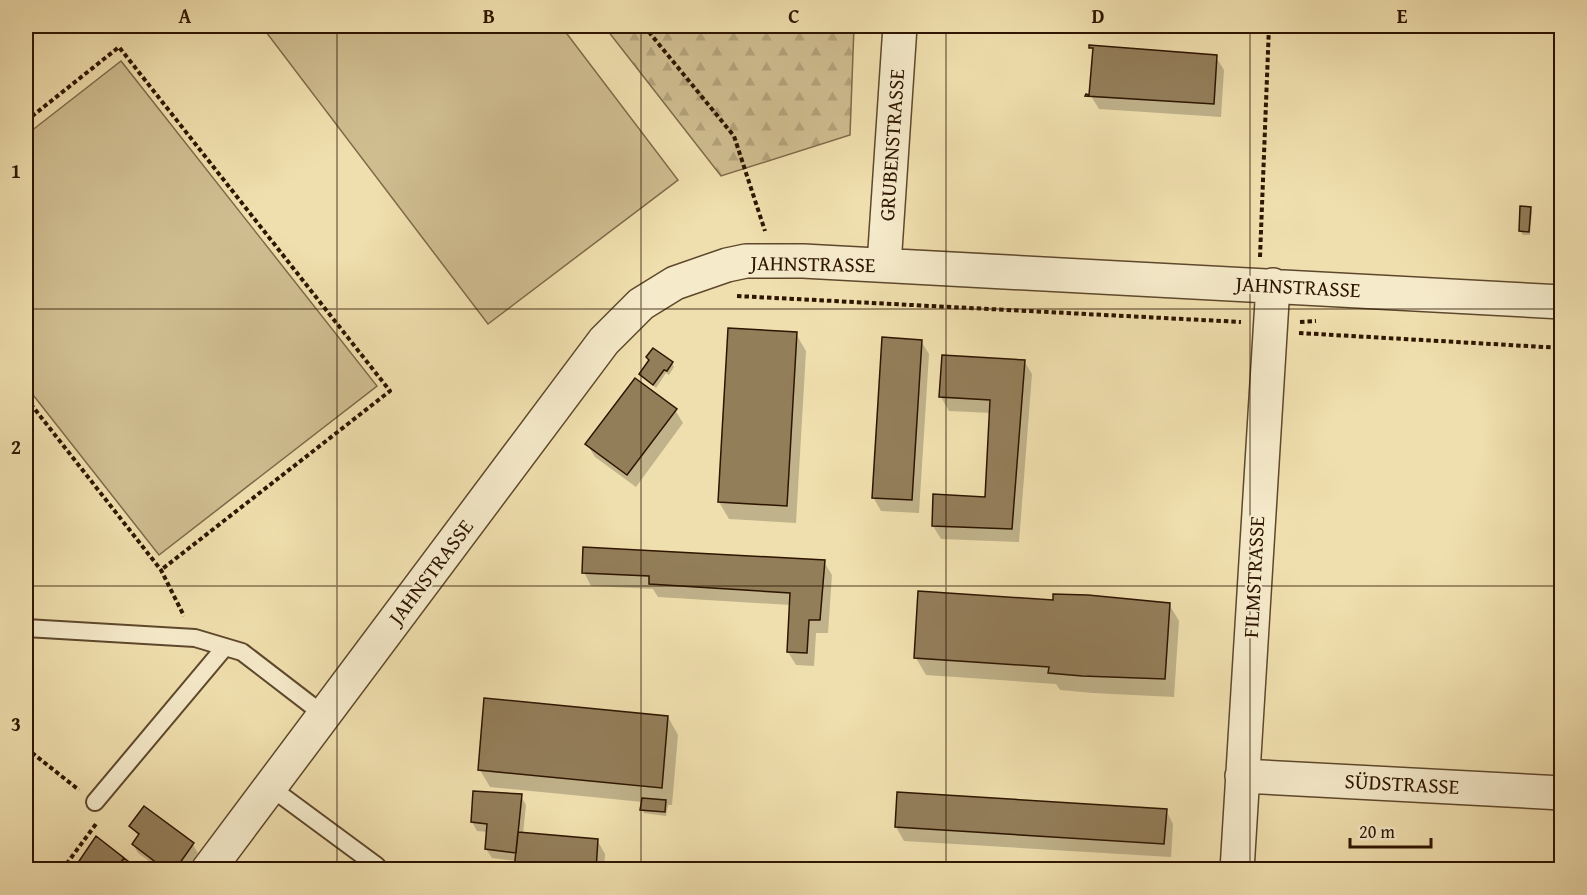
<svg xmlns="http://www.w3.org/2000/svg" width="1587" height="895" font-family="'Gentium Book Plus',serif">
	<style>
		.forest { fill: url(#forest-firs); stroke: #7e6948; stroke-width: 1.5 }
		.pitch { fill: #cfbd90; stroke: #7e6948; stroke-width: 1.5 }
		.shadow { fill: #0003 }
		.building { fill: #937e5a; stroke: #2e1500; stroke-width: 1.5 }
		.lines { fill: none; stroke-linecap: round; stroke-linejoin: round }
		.service-casing { stroke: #5e482c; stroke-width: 20 }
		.minor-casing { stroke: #5e482c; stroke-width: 36 }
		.path { stroke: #2e1500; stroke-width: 4; stroke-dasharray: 4.5 3; stroke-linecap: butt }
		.service { stroke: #f5eaca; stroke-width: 16 }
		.minor { stroke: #f5eaca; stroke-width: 33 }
		.grid { fill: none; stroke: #2e1500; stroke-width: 1.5; stroke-opacity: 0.55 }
		.labels { text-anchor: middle; stroke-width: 4.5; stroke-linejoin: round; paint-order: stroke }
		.street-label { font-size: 21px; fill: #2e1500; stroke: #f5eaca }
		.neatline { fill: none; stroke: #2e1500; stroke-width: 2 }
		.grid-label { font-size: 20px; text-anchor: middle; font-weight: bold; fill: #2e1500 }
	</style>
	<defs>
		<pattern id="forest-firs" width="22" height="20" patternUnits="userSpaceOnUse" patternTransform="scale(1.5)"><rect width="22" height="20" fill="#cfbd90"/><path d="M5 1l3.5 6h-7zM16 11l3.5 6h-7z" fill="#b2a27a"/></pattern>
	</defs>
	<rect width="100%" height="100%" fill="#f0dfae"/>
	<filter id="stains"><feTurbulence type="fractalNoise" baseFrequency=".00333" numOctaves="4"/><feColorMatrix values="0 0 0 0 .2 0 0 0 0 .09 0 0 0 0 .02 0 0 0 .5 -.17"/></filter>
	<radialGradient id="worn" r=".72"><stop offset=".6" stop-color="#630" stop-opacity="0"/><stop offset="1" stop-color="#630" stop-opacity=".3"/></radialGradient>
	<path class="forest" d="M604,26H854L850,135L721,176Z"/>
	<path class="pitch" d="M274,26H561L678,180L488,324L266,32Z
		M121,61L377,386L159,555L26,386V135Z"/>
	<path class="shadow" d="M1216,57L1224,70L1221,117L1099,109L1091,96Z
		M1530,208L1532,212L1530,235H1523L1520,231Z
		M796,334L806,351L796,523L729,519L719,502Z
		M921,341L929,354L919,513L881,511L873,497Z
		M648,358L672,363L674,367L669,375L666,373L656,388L641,375L650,361Z
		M1024,361L1032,374L1019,542L941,539L933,526L986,499L991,413L949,411L941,397Z
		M675,410L683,423L636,487L595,457L587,444Z
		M824,562L832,575L828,633H816L814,666L796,665L788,652L791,605L658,597L653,589L591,586L584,572Z
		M1054,601L1169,604L1179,621L1174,697L1093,693L1060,690L1056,684L926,675L916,658Z
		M668,717L678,735L672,805H668L666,816L644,813L642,809L643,802L490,787L480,770Z
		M521,796L526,805L523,834L597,840L605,854L604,870H516L517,861L492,858L486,849L488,832L477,831L472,822Z
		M144,808L193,845L198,853L186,870H161L138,853L133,844L139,837L131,826Z
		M1166,810L1173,824L1171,857L904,841L896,827Z"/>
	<path class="building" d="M1089,45L1217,55L1214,104L1085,96L1086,94L1089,95L1093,48H1089Z
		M1520,206L1531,207L1529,232L1519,231Z
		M728,328L797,332L787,506L718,502Z
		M882,337L922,340L912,500L872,498Z
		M653,348L673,362L667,371L664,370L653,385L639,374L649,360L646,357Z
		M942,355L1025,360L1012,529L932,526L933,494L985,497L990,400L939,397Z
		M635,378L677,409L627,475L585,444Z
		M583,547L825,560L820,620H809L807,653L787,652L790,593L649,584V576L582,573Z
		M918,591L1053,600V594L1088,595L1170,603L1165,679L1082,676L1048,673L1049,667L914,658Z
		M484,698L668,716L662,788L478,770Z
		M473,791L522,794L516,853L485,849L487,824L471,822Z
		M897,792L1167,809L1164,844L895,827Z
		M642,798L666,800L665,812L640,810Z
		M144,806L194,843L175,870H166L132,844L139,834L129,826Z
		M518,832L598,839L596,870H514Z
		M96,836L124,858L115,870H73Z
		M124,858L140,870H115Z"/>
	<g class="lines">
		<g class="service-casing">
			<path id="service" d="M26,628L195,638L242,652L324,715
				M270,787L377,866L374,870
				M95,802L225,647"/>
		</g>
		<g class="minor-casing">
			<path id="minor" d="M884,265L900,26
				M1242,776L1562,793
				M208,870L604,341L641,304L675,283L727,265L746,261H803L1562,302
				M1237,870L1273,285"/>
		</g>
		<path class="path" d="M644,26L734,136L765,231
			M26,121L119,47L390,391L161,570
			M1260,257L1269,26
			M737,296L1241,322
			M1300,322L1316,321
			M1299,333L1562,348
			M26,398L161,570L184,616
			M26,748L79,790
			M62,870L96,824"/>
		<use href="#service" class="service"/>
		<use href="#minor" class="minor"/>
	</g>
	<path class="grid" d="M337,26V870M641,26V870M946,26V870M1250,26V870M26,309H1562M26,586H1562"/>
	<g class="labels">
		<g class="street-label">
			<text transform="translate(892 145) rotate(-86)" y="7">GRUBENSTRASSE</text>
			<text transform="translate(813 264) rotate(1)" y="7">JAHNSTRASSE</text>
			<text transform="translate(1298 287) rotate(3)" y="7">JAHNSTRASSE</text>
			<text transform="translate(431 572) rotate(-53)" y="7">JAHNSTRASSE</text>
			<text transform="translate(1254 577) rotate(-87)" y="7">FILMSTRASSE</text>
			<text transform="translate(1402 784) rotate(3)" y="7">SÜDSTRASSE</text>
		</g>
	</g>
	<rect width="1587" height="895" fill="none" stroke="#f0dfae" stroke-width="66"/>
	<path d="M1350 838v9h81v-9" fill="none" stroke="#2e1500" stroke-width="3"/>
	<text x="1359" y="838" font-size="18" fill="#2e1500" stroke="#f5eaca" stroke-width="4.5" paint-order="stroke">20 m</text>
	<rect x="33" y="33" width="1521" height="829" class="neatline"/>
	<g class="grid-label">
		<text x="185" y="23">A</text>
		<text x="489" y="23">B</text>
		<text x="794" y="23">C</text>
		<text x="1098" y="23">D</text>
		<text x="1402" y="23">E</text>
		<text x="16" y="178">1</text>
		<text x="16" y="454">2</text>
		<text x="16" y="731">3</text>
	</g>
	<rect width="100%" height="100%" filter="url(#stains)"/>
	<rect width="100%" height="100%" fill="url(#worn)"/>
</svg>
